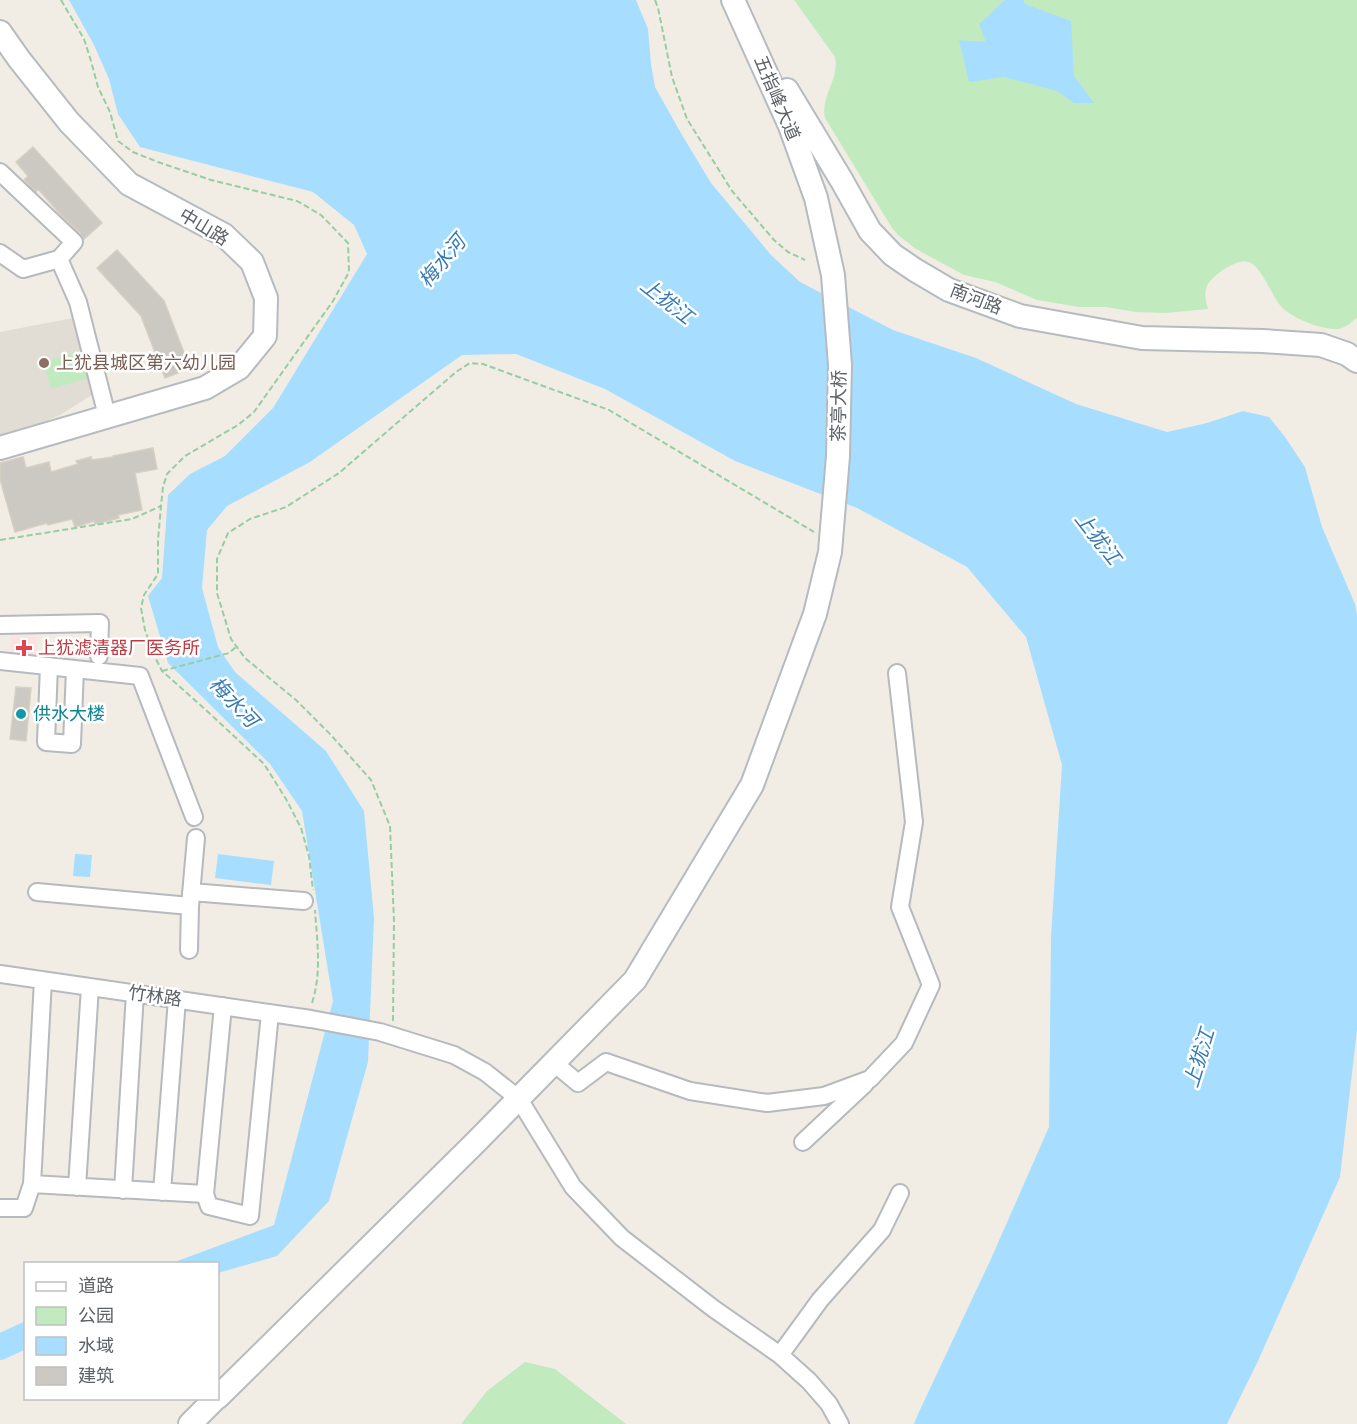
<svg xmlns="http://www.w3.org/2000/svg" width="1357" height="1424" font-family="Lato,'Noto Sans SC',sans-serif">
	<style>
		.education { fill: #e1dcd4 }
		.medical { fill: #fee2e1 }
		.green { fill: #c2eabf }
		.water { fill: #a7deff }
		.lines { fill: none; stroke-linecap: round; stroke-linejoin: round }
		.river { stroke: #a7deff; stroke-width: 26 }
		.building { fill: #ccc8c2; stroke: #d6cfc2; stroke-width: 1.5 }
		.street-casing { stroke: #b6b9bd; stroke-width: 20 }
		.secondary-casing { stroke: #b6bbc0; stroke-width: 26 }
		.path { stroke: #97cda3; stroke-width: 2; stroke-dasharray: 6 3; stroke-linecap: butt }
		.street { stroke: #fff; stroke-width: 16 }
		.secondary { stroke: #fff; stroke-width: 22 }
		.education-dot { fill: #8d6e63; stroke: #fff; stroke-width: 2 }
		.health-dot { fill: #e0444e; stroke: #fff; stroke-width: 2 }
		.culture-dot { fill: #0f9aa8; stroke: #fff; stroke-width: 2 }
		.labels { text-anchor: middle; stroke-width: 5; stroke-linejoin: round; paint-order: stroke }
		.street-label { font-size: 18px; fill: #5d6267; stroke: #fff }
		.education-label { font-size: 18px; fill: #785e54; stroke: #fff; text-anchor: start }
		.health-label { font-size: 18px; fill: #be3a42; stroke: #fff; text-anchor: start }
		.culture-label { font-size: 18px; fill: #0d838f; stroke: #fff; text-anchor: start }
		.water-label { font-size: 20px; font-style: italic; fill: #367ab3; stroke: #fff }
	</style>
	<rect width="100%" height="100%" fill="#f1ede5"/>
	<path class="education" d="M79,317L95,393L60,415L27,429L0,435V332Z"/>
	<path class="medical" d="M11,636L37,637L36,660H10Z"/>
	<path class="green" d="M794,0H1357V318C1351,322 1345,329 1337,329C1322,330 1288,317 1279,304C1271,293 1261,267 1249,262C1238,257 1211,276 1207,286C1204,294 1206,302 1208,309L1166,313L1135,312L1106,307H1079L1037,300L995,282L964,275L916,249L898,235L892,228L825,118C820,97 840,78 835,57Z
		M80,351L88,378L51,389L43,362Z
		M525,1362L555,1369L626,1424H461L487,1391Z"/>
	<path class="water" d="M69,0H636L648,29L651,64L655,87L682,135L711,183L771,255L800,282L893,330L976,358L1076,404L1167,432L1207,423L1243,411L1269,417L1285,437L1305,467L1322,527L1355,604L1357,615V1030L1340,1177L1258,1361L1227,1424H914L918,1414L990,1261L1049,1127L1051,937L1062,765L1026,637L967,567L857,508L735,461L605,389L516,354L462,355L310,462L227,506L207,530L202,588L218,647L235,672L326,751L364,811L374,918L368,1062L329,1201L277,1256L218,1273V1264L172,1263L274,1225L333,1001L302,811L270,764L168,663L148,596L162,578L168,495L190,474L225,456L273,408L367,254L354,225L313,192L140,147L118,114L109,79L94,45Z
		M1005,0H1023L1025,4L1071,21L1074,76L1094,103H1074L1057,91L1004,77L969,82L959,40L986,42L979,24Z
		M75,854L92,855L90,877L73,876Z
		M218,854L274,861L271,885L215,878Z"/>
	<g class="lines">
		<path class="river" d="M0,1347L26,1335"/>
	</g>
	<path class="building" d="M33,147L102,223L84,239L81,234L61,215L38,189L36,192L24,180L28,176L16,162Z
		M117,250L164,301L190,368L165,378L141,316L97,268Z
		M153,448L157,469L135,473L142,510L118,515L119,518L95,524L94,521L75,527L72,519L48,525L47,523L15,532L0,479V463L23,457L26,468L49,462L51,472L78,464L76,461L91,457L92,460L113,457V456Z
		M16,687L31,688L26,741L10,739Z"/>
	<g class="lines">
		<g class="street-casing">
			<path id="street" d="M0,172L74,242L59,259L23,269L0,253
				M59,259L78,302L107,416
				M0,625L100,623L99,656
				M0,661L140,676L194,817
				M49,666L46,742L72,744L75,669
				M37,892L190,906L196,838
				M191,892L304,901
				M189,950L190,906
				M0,974L311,1019L380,1032L454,1055L485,1072L519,1099L573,1187L622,1238L714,1309L780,1355L809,1381L829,1404L840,1424
				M554,1063L578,1083L606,1062L690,1091L767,1103L824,1096L870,1079L904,1043L931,985L900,907L914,822L897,673
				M803,1142L865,1084
				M32,1184L43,980
				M77,1187L90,987
				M123,1190L135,993
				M162,1192L177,999
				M205,1194L223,1006
				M0,1208H24L32,1184L205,1194L209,1206L250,1216L270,1013
				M780,1355L820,1300L882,1230L900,1193"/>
		</g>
		<g class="secondary-casing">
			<path id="secondary" d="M0,32L19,59L69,122L129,184L224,235L252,262L266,298L265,336L239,368L205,388L0,448
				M787,90L842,181L870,231L893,255L915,270L949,290L1020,316L1142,338L1263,341L1321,345L1347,354L1357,361
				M218,1397L476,1142L635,980L752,785L815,614L830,552L838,456L840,365L833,275L816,198L790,126L733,0
				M190,1424L216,1398"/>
		</g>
		<path class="path" d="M61,0L84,39L91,61L98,87L110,112L118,141L133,152L158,162L211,180L297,201L321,215L348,243L349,272L333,301L254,412L238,425L185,456L167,474L163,487L161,506L158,540V574L144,595L141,608L145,630L153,653L162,671L207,711L264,764L286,799L301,828L309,856L313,890
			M655,0L658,8L672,77L687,119L732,191L774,240L788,252L805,260
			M0,540L132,519L161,506
			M162,671L229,653L236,647
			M312,1003C322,972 317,941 315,910
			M393,1021L394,921L390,826L371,780L331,735L296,700L245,658L231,639L217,593V559L228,533L250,519L286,507L339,473L456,372L470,363L483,364L609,410L814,532"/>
		<use href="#street" class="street"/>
		<use href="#secondary" class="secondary"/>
	</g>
	<circle class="education-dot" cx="44" cy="363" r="6"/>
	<path class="health-dot" d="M21 639h6v6h6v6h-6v6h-6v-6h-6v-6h6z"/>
	<circle class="culture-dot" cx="21" cy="714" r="6"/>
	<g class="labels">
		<g class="street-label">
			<text transform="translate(777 98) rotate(67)" y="6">五指峰大道</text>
			<text transform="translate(204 227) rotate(31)" y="6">中山路</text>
			<text transform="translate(976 299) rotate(21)" y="6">南河路</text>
			<text transform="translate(839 406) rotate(-89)" y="6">茶亭大桥</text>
			<text transform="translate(155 996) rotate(8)" y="6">竹林路</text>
		</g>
		<g class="education-label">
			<text x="56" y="369">上犹县城区第六幼儿园</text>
		</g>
		<g class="health-label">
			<text x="38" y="654">上犹滤清器厂医务所</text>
		</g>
		<g class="culture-label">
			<text x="33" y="720">供水大楼</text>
		</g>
		<g class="water-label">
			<text transform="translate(442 261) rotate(-50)" y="7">梅水河</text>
			<text transform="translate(667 301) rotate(38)" y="7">上犹江</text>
			<text transform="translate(1098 538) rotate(52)" y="7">上犹江</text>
			<text transform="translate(234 702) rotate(47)" y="7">梅水河</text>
			<text transform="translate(1199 1058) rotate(-73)" y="7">上犹江</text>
		</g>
	</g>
	<rect x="24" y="1262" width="195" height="138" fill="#ffffff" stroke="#bec0c2" stroke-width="1.5"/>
	<rect x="36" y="1282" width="30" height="9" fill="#ffffff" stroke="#bec0c2" stroke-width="1.5"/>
	<text x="78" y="1292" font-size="18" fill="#5d6267">道路</text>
	<rect x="36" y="1307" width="30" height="18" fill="#c2eabf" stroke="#bec0c2" stroke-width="1.5"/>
	<text x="78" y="1322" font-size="18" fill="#5d6267">公园</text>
	<rect x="36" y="1337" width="30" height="18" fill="#a7deff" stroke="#bec0c2" stroke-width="1.5"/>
	<text x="78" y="1352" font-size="18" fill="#5d6267">水域</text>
	<rect x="36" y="1367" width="30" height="18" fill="#ccc8c2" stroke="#bec0c2" stroke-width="1.5"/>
	<text x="78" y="1382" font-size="18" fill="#5d6267">建筑</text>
</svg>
